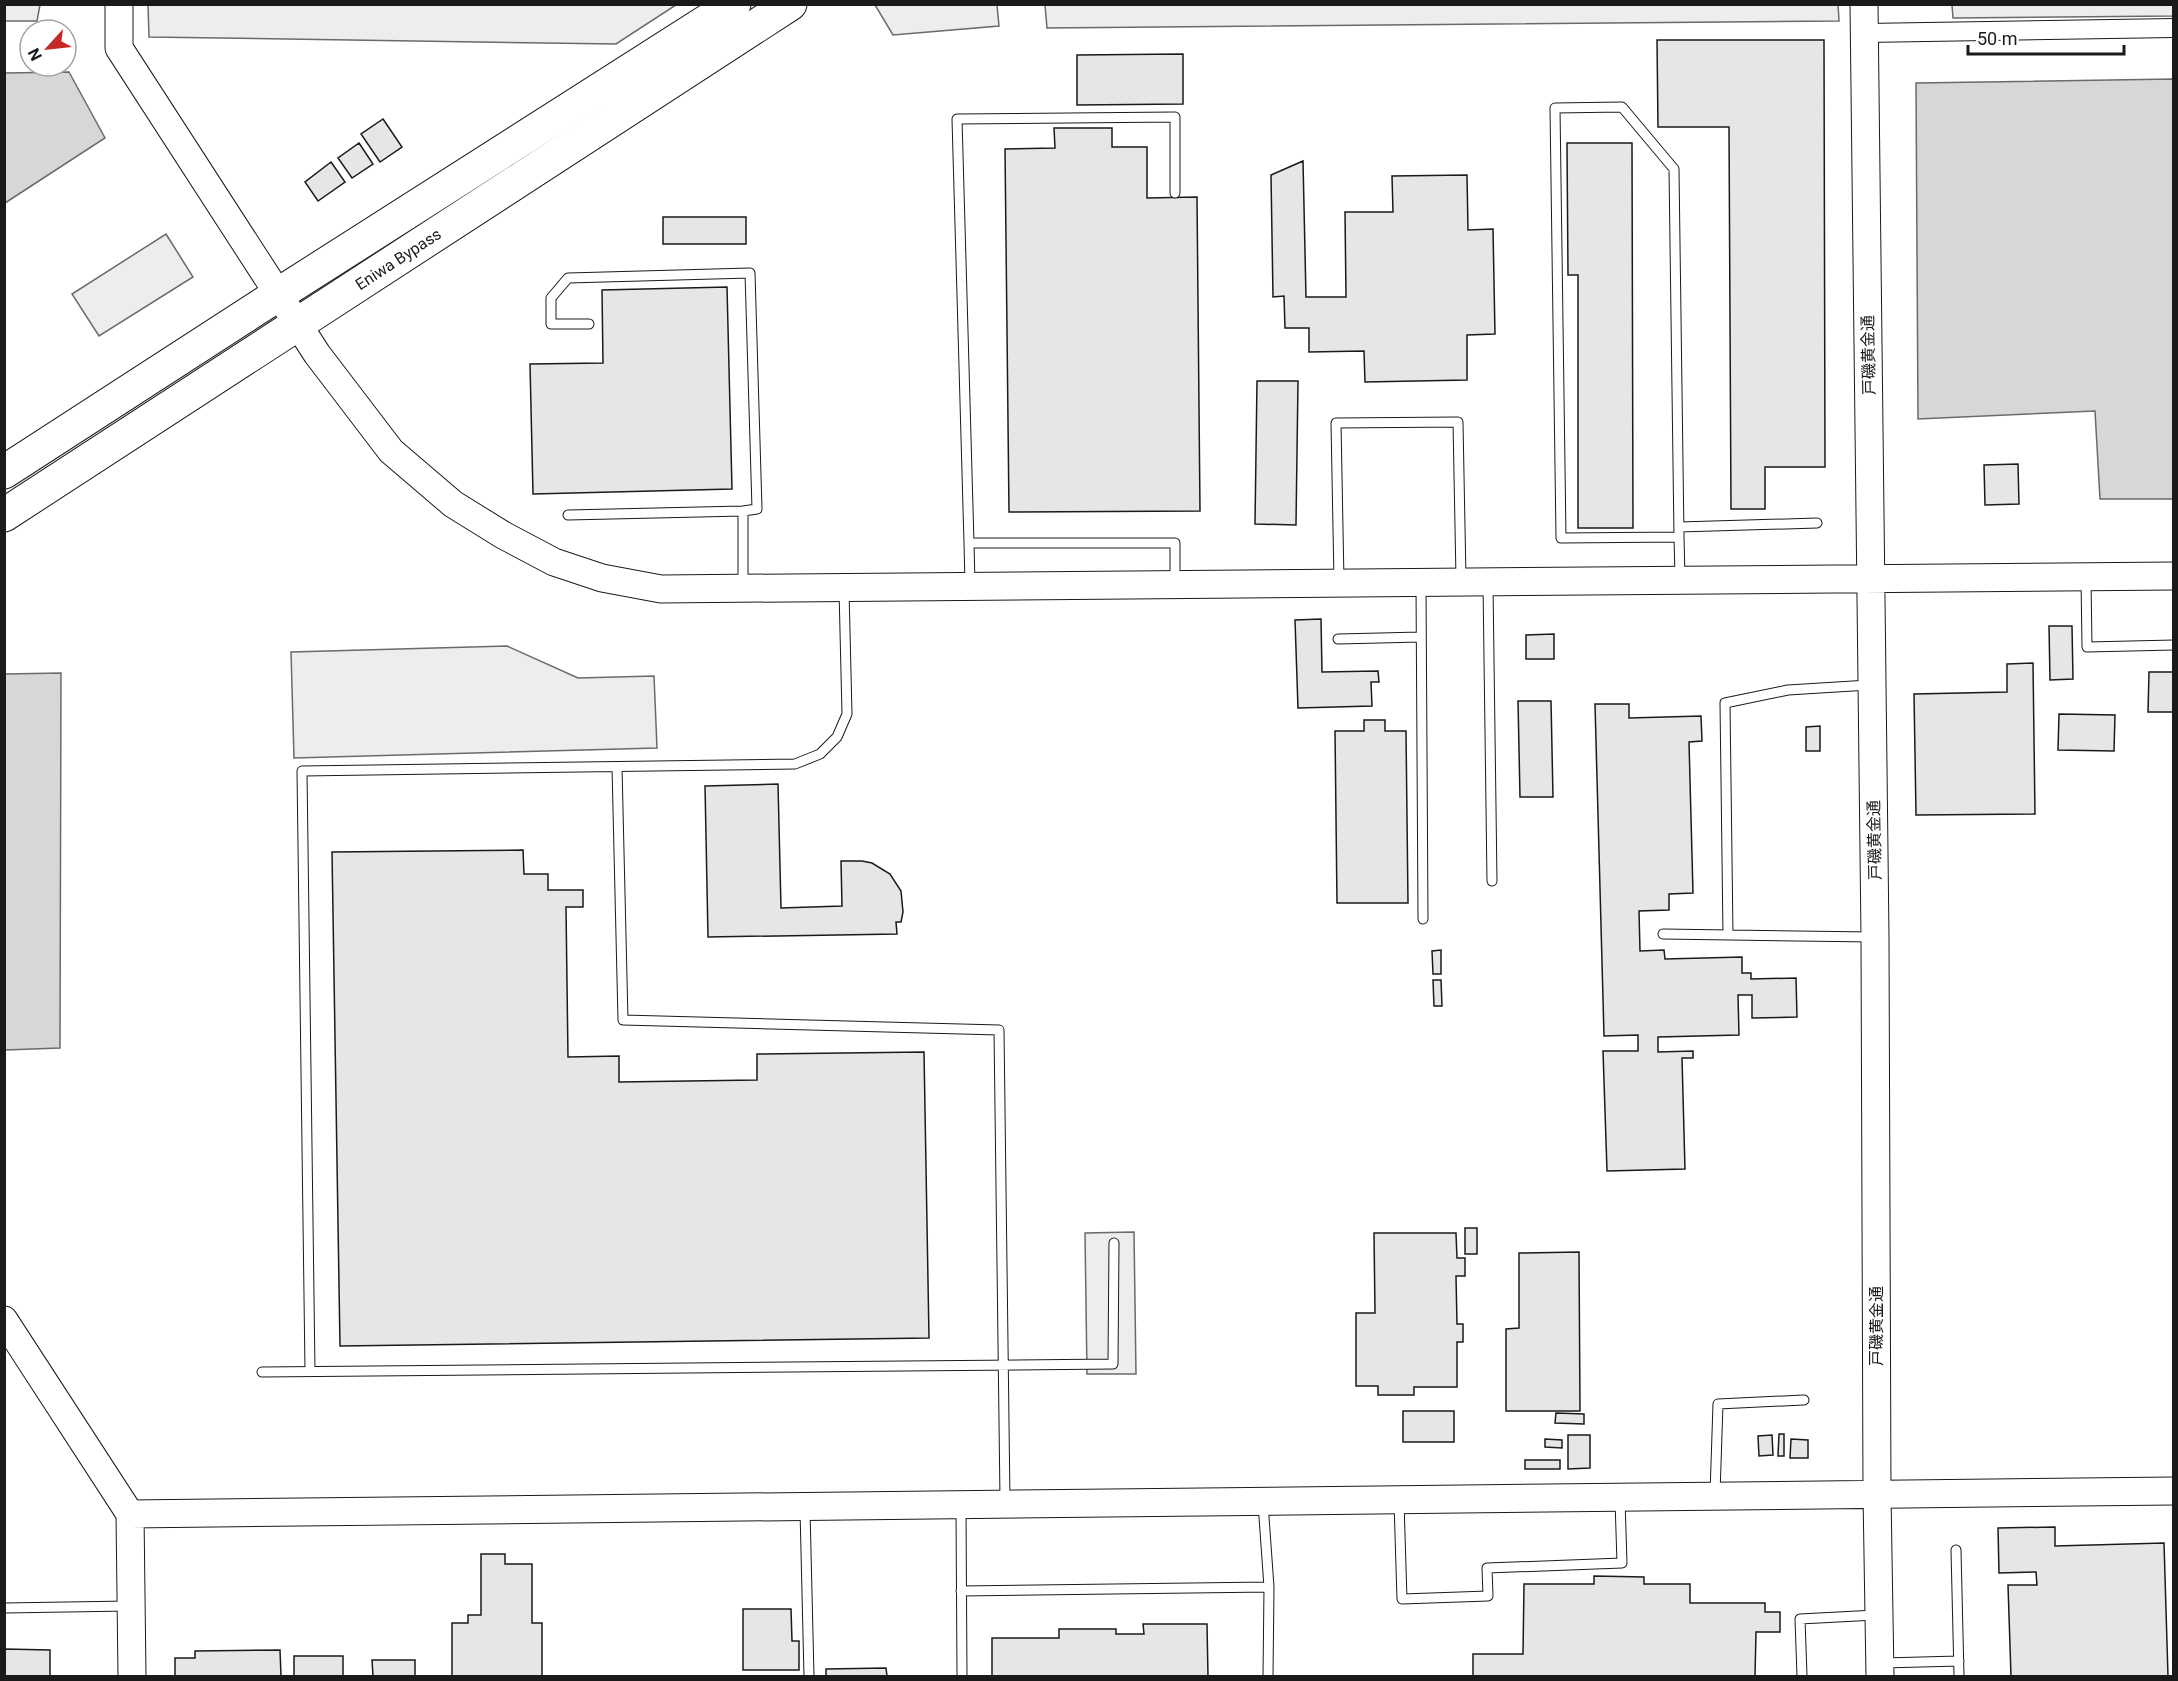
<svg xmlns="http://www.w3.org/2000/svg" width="2178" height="1681" font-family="Roboto,'Noto Sans JP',sans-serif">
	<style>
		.built { fill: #ededed; stroke: #6a6a6a; stroke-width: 1.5 }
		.water { fill: #d7d7d7; stroke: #6a6a6a; stroke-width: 1.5 }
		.building { fill: #e6e6e6; stroke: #1a1a1a; stroke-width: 1.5 }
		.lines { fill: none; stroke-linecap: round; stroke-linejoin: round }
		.lane-casing { stroke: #1a1a1a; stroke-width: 11 }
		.street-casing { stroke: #1a1a1a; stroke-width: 20 }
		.secondary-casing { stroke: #1a1a1a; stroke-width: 29 }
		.highway-casing { stroke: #1a1a1a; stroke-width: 35 }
		.lane { stroke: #fff; stroke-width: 9 }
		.street { stroke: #fff; stroke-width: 18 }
		.secondary { stroke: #fff; stroke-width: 27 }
		.highway { stroke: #fff; stroke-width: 33 }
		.labels { text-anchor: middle; stroke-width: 4.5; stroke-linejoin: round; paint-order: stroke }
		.street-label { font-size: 16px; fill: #1a1a1a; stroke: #fff }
	</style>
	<rect width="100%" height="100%" fill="#fff"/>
	<path class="built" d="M1838,4L1839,21L1047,28L1045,5Z
		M4,5H40L37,21H5Z
		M148,5V4L676,5L616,44L149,37Z
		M875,5H997L999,26L893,35Z
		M1952,5H2173V16L1953,18Z
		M166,234L193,277L99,336L72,294Z
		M507,646L578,678L654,676L657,748L294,758L291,652Z
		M1134,1232L1136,1374H1087L1085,1233Z"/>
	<path class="water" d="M69,72L105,138L5,203V73Z
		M2173,79V499H2100L2095,411L1918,419L1916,83Z
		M61,673L60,1048L5,1050V674Z"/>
	<path class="building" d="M1657,40H1824L1825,467H1765V509H1731L1729,127H1658Z
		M1183,54V104L1077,105V55Z
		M383,119L402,147L380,162L361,134Z
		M1054,128H1112V147H1147V198L1197,197L1200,511L1009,512L1005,149L1055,148Z
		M359,143L373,164L352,178L338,158Z
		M1567,143H1632L1633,528H1578V275H1568Z
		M1303,161L1306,297H1346L1345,212H1393L1392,176L1467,175L1468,230L1493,229L1495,334L1467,335V380L1365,382L1364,351L1309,352V328H1285L1284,296L1273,297L1271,175Z
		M331,162L345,182L318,201L305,182Z
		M663,217H746V244H663Z
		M727,287L732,489L533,494L530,364L603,363L602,290Z
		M1257,381H1298L1296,525L1255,524Z
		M2018,464L2019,504L1985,505L1984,465Z
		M1321,619L1322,672L1378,671L1379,682H1371L1372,706L1298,708L1295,620Z
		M2049,626H2072L2073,679L2050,680Z
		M1554,634V659H1526V635Z
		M2033,663L2035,814L1916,815L1914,694L2007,692V664Z
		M2149,672H2174V712H2148Z
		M1518,701H1551L1553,797H1520Z
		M1595,704H1629V718L1701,716L1702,741L1689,742L1693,893L1669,894V910L1639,911L1640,951L1664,950L1665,959L1742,957V973H1751V979L1796,978L1797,1017L1752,1018V995H1738L1739,1035L1658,1037V1052L1693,1051V1058H1682L1685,1169L1607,1171L1603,1051H1638V1035L1604,1036Z
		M2059,714L2115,715L2114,751L2058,750Z
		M1364,720H1385V731H1406L1408,903H1337L1335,731H1364Z
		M1820,726V751H1806V727Z
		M778,784L781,908L842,906L841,861H862L872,863L890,874L901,891L903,912L901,922H896L897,934L708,937L705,786Z
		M523,850L524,874H548V890H583V907H566L568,1057L619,1056V1082L757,1080V1054L924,1052L929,1338L340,1346L332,852Z
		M1441,950V974H1433L1432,951Z
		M1433,980H1441L1442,1006H1434Z
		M1465,1228H1477V1254H1465Z
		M1374,1233H1456L1457,1258H1465V1276H1456L1457,1324H1463V1342H1457V1387H1414V1395H1378V1386H1356V1313H1375Z
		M1579,1252L1580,1411H1506V1329L1519,1328V1253Z
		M1403,1411H1454V1442H1403Z
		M1556,1413L1584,1414V1424L1555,1423Z
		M1779,1434H1784V1456H1778Z
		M1568,1435H1590V1468L1568,1469Z
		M1772,1435L1773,1455L1759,1456L1758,1436Z
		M1545,1439L1562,1440V1448L1545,1447Z
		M1791,1439L1808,1440V1458H1790Z
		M1525,1460H1560V1469H1525Z
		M2055,1527V1546L2164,1543L2168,1676H2011L2008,1585H2037L2036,1572L1999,1573L1998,1528Z
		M481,1554H505V1564H532V1623H542V1676H452V1623H468V1615H481Z
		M1594,1576L1644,1577V1584H1690V1603H1765V1612H1780V1632H1756L1755,1676H1473V1654H1523L1524,1584H1594Z
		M743,1609H791L792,1641H799V1670H743Z
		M1143,1624H1207L1208,1676H992V1638H1059V1629H1116V1634H1144Z
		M4,1649L50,1650V1676H4Z
		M280,1650L281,1676H175V1658H195V1651Z
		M294,1656H343V1676H294Z
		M372,1660H415V1676H373Z
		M886,1668L887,1676H826V1669Z"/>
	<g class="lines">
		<g class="lane-casing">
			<path id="lane" d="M589,324H551V298L568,278L750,273L757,509L743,511
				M568,515L743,511V587
				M1679,527L1817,523
				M1679,537L1561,538L1555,108L1622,107L1674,169L1679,537L1680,577
				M969,543L957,119L1175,117V193
				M2086,580L2087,647L2174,645
				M1339,581L1336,423L1458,422L1461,579
				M970,584L969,543H1175V582
				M1488,584L1492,881
				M1421,585L1423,919
				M1338,639L1421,637
				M617,767L623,1020L999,1030L1005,1500
				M1663,934L1873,937
				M1728,935L1725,703L1788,690L1869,685
				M310,1371L302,771L795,764L820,754L837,737L847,714L844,590
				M262,1372L1113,1364L1114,1243
				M1715,1494L1718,1404L1804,1400
				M1399,1502L1402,1599L1488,1596L1487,1568L1622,1563L1620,1500
				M1263,1503L1269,1587L1268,1676
				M961,1508L962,1676
				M805,1510L809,1676
				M1956,1550L1959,1676
				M961,1591L1269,1587
				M4,1608L129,1606
				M1883,1663L1959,1661
				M1802,1676L1800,1619L1876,1615"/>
		</g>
		<g class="street-casing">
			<path id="street" d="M1865,33L2174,28"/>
		</g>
		<g class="secondary-casing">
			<path id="secondary" d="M119,4V48L317,354L391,451L453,504L503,535L554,562L602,578L661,589L2174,576
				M1864,4L1875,937L1877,1494L1880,1676
				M4,1320L130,1514L132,1676
				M130,1514L2174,1491"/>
		</g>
		<g class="highway-casing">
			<g id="highway">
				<path d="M4,472L279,294L734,4"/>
				<path id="s1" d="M4,515L790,4"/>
			</g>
		</g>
		<use href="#lane" class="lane"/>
		<use href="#street" class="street"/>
		<use href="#secondary" class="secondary"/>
		<use href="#highway" class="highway"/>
	</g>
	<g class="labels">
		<g class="street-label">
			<text dy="6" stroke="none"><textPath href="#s1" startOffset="470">Eniwa Bypass</textPath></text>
			<text transform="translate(1868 355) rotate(-91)" y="6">戸磯黄金通</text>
			<text transform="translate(1874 840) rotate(-91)" y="6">戸磯黄金通</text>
			<text transform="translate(1876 1326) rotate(-90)" y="6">戸磯黄金通</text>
		</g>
	</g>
	<rect width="2178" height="1681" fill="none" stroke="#1a1a1a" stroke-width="12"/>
	<g transform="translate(48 48) rotate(243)"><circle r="28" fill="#ffffff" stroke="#a3a3a3" stroke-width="1.5"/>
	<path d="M0-4.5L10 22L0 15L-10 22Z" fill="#c62828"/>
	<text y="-9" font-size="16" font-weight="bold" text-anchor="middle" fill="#1a1a1a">N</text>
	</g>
	<path d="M1968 45v9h156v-9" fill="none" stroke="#1a1a1a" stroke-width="3"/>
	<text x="1977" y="45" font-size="18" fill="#1a1a1a" stroke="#ffffff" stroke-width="4.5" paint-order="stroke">50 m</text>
</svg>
